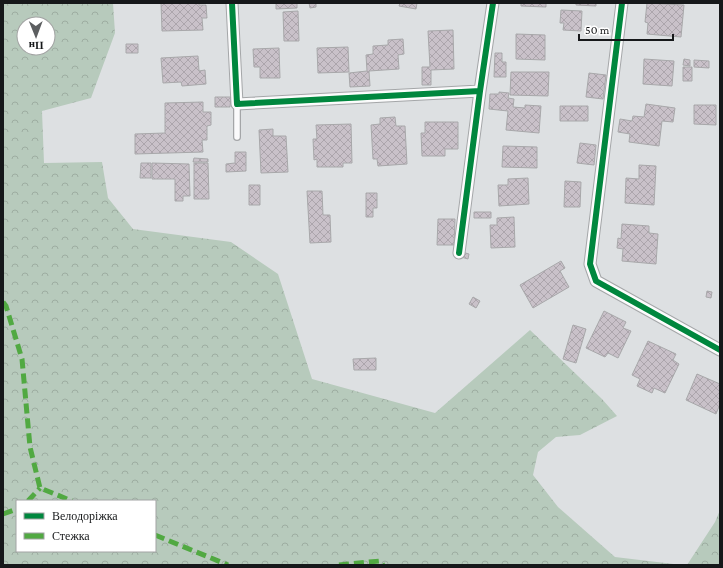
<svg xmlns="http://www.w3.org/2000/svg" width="723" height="568" font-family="'Crimson Pro',serif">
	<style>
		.forest { fill: url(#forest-crowns); fill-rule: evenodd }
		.building { fill: url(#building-cross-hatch); stroke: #a8a8aa }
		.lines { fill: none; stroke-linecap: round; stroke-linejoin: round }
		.service-casing { stroke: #a4a6a8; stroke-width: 8 }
		.minor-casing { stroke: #a4a6a8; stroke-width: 13 }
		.service { stroke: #fafafb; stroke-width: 5.5 }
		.minor { stroke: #fafafb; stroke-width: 11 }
		.quiet { stroke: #51a942; stroke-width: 5; stroke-dasharray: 10 5; stroke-linecap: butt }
		.cycleway-casing { stroke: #fff; stroke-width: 8 }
		.cycleway { stroke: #00873e; stroke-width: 6 }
	</style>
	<defs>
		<pattern id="forest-crowns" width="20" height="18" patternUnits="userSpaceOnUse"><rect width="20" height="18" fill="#b7cabc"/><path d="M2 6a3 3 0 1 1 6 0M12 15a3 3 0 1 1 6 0" fill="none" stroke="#9dada1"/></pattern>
		<pattern id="building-cross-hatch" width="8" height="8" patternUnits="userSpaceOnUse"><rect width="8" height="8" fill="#c9c1c9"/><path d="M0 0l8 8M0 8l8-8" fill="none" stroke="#aca5ac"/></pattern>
	</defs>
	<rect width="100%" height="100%" fill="#dde0e2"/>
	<path class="forest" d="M3,3H113L115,33L91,98L42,111L44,163L102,162L108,198L133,229L231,242L278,274L312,379L435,413L530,330L602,399L617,416L580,435L556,437L538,452L533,475L558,507L615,557L682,565H3ZM24,24H48V48H24ZM17,501H155V551H17Z
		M720,510V565H687L715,522Z"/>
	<path class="building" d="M161,3H199V5H206L207,18H202L203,30L162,31Z
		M276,3H297V8L276,9Z
		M309,3H316V7L310,8Z
		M400,3H417L416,9L399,6Z
		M521,3H546V7L521,6Z
		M576,3H596V6L576,5Z
		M647,3L684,5L681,37L647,34L648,23L645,22Z
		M561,10L582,11L581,31L563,30L564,23H560Z
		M298,11L299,41H284L283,12Z
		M453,30L454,69L431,70V85H422V67H430L428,31Z
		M516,34L545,35V60L516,59Z
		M403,39L404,54L398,55L399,69L369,71L370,86L350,87L349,73L367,71L366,55L373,54V46L388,45V40Z
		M126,44H138V53H126Z
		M348,47L349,72L318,73L317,48Z
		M279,48L280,78H260V67H254L253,49Z
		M495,53H502V62H506V77H494Z
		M198,56L199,71L205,70L206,84L182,86L181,82L163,83L161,58Z
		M644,59L674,61L672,86L643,84Z
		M684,59L690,60V66L683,65Z
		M694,60L709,61V68L694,67Z
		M683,67H692V81H683Z
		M511,72H549L548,96L510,95Z
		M589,73L606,75L603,99L586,97Z
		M499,92L509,93L508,98L514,99L513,107L525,108V105L541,106L539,133L506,130L508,111L489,109L490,94H499Z
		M215,97H231L230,107H215Z
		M203,102V112H211V125L207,126V140H202L203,152L135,154V134L165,133V103Z
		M646,104L675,108L673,122L662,121L659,146L629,142L630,134L618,132L620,119L632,121L633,116L644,117Z
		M694,105H716V125L694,124Z
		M560,106H588V121H560Z
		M395,117L396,126H405L407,164L378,166L377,159H373L371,125L380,124V118Z
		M425,122H458V149H445V156H422L421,133H425Z
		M351,124L352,163H343V167H317V159L314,160L313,139H317L316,125Z
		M273,129V136H286L288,172L261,173L259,130Z
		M580,143L596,145L594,165L577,163Z
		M503,146L537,147V168L502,167Z
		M235,152H246V171L226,172V164L235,163Z
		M194,158L208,159V162H193Z
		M141,163H151V178H140Z
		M152,163L189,164L190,196H183V201H175V179H152Z
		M194,163H208L209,199H194Z
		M639,165L656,166L654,205L625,203L626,178L639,179Z
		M528,178L529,204L499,206L498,185H508V179Z
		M565,181L581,182L580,207H564Z
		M249,185H260V205H249Z
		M307,191H322L323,215H330L331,242L310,243Z
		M366,193H377V208H373V217H366Z
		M474,212H491V218H474Z
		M514,217L515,247L491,248L490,225H497V218Z
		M438,219H455L454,245H437Z
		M622,224L649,226V233L658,234L656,264L622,261L623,249L617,248L618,238L621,239Z
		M462,252L469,254L468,259L461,257Z
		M561,261L565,268L560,271L569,287L533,308L520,285Z
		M707,291L712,292L711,298L706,297Z
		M473,297L480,301L476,308L469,304Z
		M604,311L626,322L623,328L631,331L618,358L608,353L605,357L586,348Z
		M573,325L586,329L576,363L563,359Z
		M648,341L676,354L673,360L679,364L665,393L654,388L652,393L637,386L640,379L632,375Z
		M376,358V370H354L353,359Z
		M697,374L720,384V404L716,414L686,400Z"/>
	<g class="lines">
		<g class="service-casing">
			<path id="service" d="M237,104V137"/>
		</g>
		<g class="minor-casing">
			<path id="minor" d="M232,3L237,104L480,91L493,3
				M622,3L590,264L596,281L720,350
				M459,253L480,91"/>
		</g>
		<use href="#service" class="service"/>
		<use href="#minor" class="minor"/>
		<path class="quiet" d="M3,302L6,306L22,359L30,447L40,488L72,501
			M28,501L40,488
			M3,514L17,509
			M155,535L228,565
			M339,565L380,561L383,565"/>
		<g class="cycleway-casing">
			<path id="cycleway" d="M232,3L237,104L480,91L493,3
				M622,3L590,264L596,281L720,350
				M459,253L480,91"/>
		</g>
		<use href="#cycleway" class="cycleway"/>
	</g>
	<rect width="723" height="568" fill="none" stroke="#16181a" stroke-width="8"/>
	<rect x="16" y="500" width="140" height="52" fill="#ffffff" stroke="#a2a3a3"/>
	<rect x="24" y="513" width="20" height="6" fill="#00873e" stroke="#a2a3a3"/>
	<text x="52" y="520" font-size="12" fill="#16181a">Велодоріжка</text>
	<rect x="24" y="533" width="20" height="6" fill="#51a942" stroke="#a2a3a3"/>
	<text x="52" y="540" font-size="12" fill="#16181a">Стежка</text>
	<g transform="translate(36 36) rotate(179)"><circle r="19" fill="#ffffff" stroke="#a2a3a3"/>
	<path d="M0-3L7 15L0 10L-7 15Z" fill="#5c5e60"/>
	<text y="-6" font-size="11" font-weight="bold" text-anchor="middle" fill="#16181a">Пн</text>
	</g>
	<path d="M579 34v6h94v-6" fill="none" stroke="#16181a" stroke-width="2"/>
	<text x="585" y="34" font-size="12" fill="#16181a" stroke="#ffffff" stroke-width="3" paint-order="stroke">50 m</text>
</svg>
